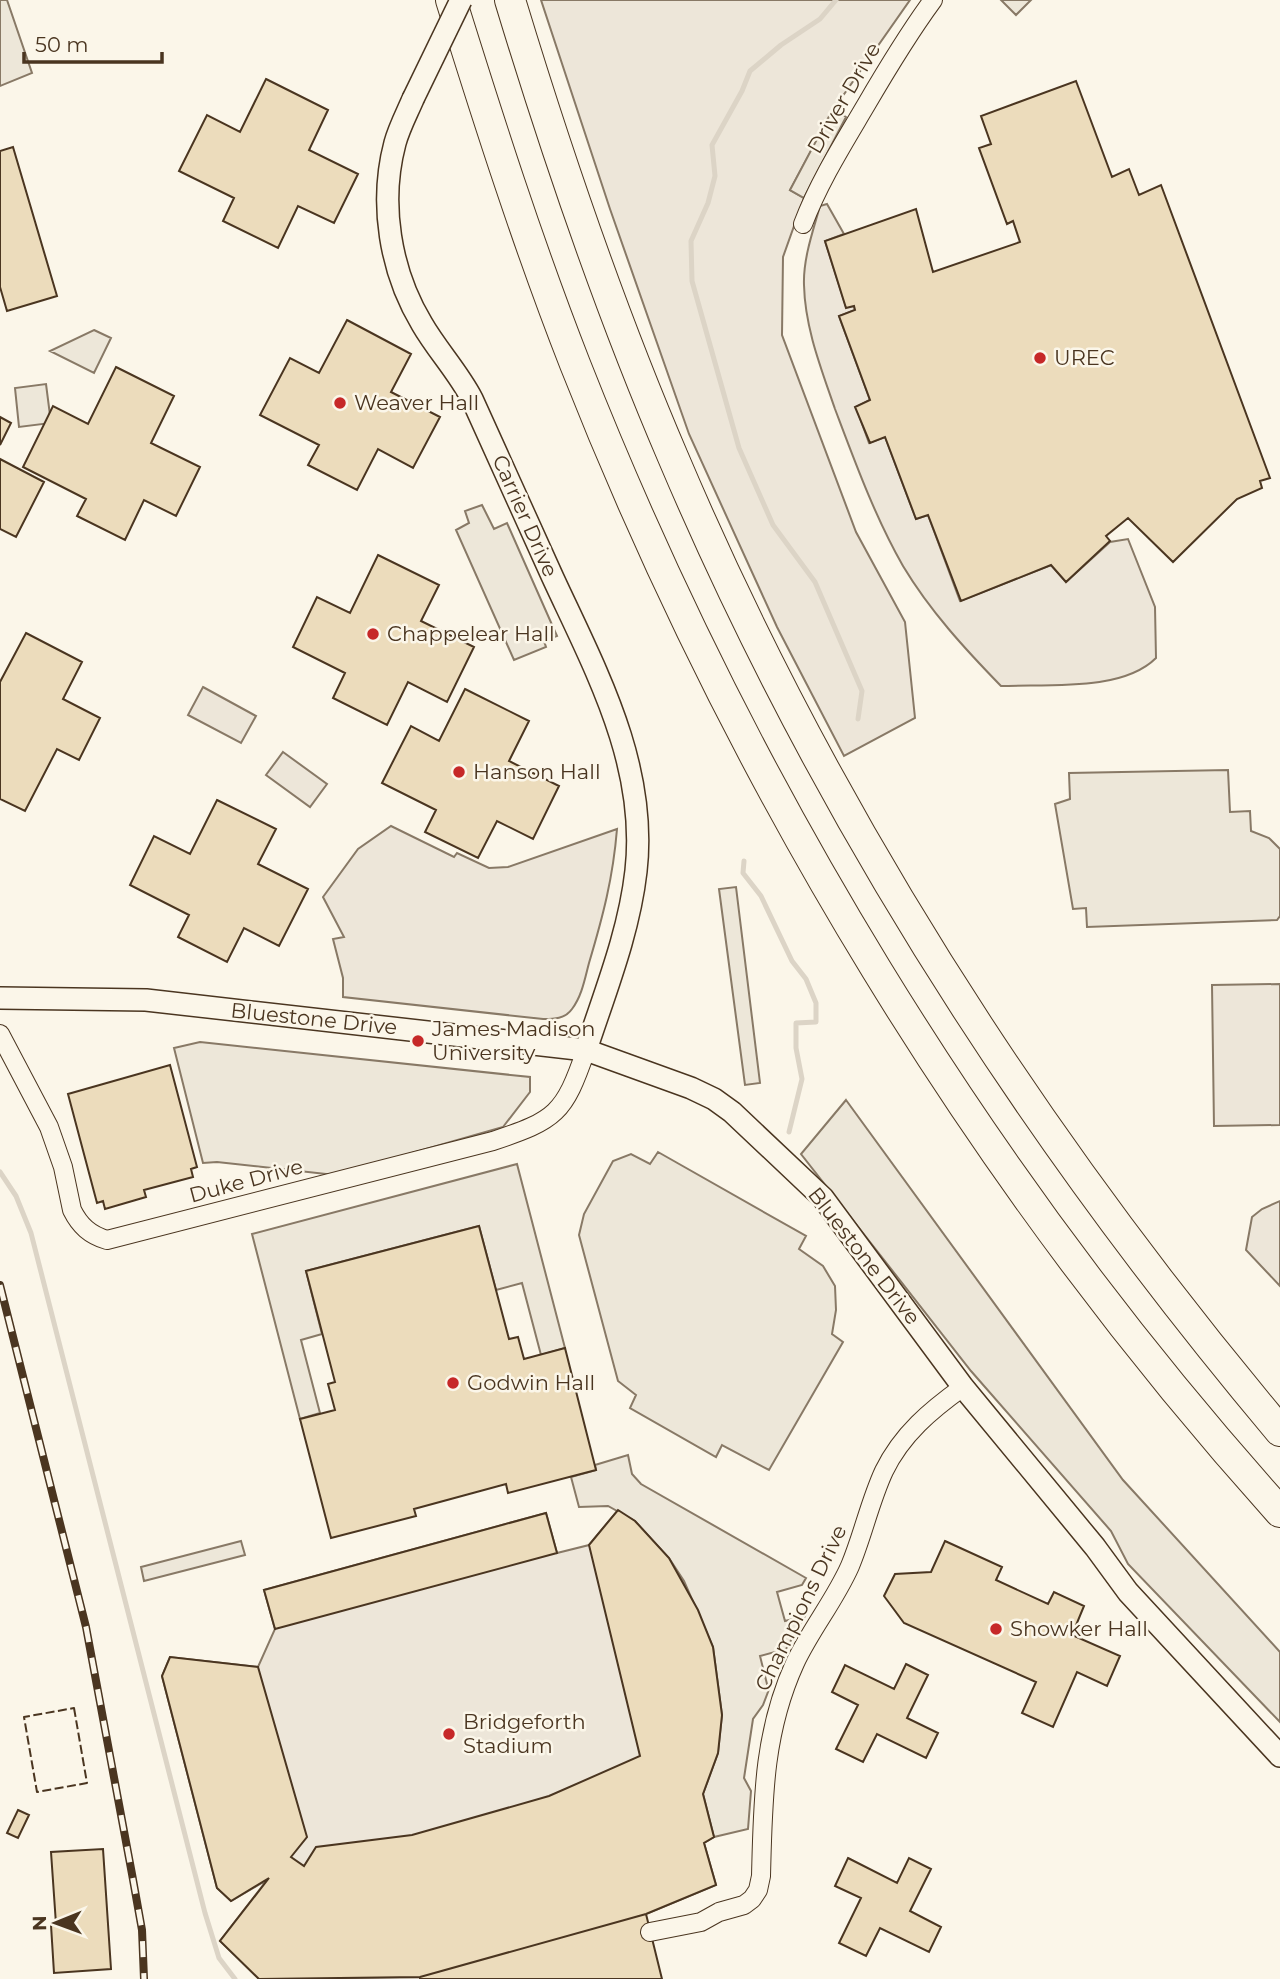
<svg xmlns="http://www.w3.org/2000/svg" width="1280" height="1979" font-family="Montserrat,sans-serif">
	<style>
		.green { fill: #ede6d9; stroke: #887966; stroke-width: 2 }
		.parking { fill: #ede7d9; stroke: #887966; stroke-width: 2 }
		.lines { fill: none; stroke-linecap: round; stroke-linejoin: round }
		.stream { stroke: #dcd4c6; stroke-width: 5 }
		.building { fill: #ecdcbc; stroke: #4a3520; stroke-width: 2 }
		.minor-casing { stroke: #4a3520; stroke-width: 20 }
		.tertiary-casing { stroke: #4a3520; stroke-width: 24 }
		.motorway-casing { stroke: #4a3520; stroke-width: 32 }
		.minor { stroke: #fbf6e9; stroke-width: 18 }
		.tertiary { stroke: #fbf6e9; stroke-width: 21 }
		.motorway { stroke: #fbf6e9; stroke-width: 30 }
		.rail-casing { stroke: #4a3520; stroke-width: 8 }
		.rail { stroke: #fbf6e9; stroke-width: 5; stroke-dasharray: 16; stroke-linecap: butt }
		.tertiary-bridge-casing { stroke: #4a3520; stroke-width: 24; stroke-linecap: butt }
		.tertiary-bridge { stroke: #fbf6e9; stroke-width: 21 }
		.fence { stroke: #4a3520; stroke-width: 2; stroke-dasharray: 9 3.5; stroke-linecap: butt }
		.poi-dot { fill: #c62828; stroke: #fbf6e9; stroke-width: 2.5 }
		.labels { text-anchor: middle; stroke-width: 5; stroke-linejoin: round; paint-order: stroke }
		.street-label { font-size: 21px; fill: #4a3520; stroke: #fbf6e9 }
		.poi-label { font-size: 21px; fill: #4a3520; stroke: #fbf6e9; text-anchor: start }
	</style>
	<rect width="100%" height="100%" fill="#fbf6e9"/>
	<path class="green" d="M541,0H910L833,110L790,190L804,198L783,257L782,335L856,532L905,622L915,718L844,756L777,627L689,434L610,209Z
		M827,204L844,234L825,241L846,307L854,306L855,310L839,316L870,400L856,407L869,443L885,437L916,519L928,515L960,601L1051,565L1066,582L1110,542L1128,539L1155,607L1156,658C1122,692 1047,684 1001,686C965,649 930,611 903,566C875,517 855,462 835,409C821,368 805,328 804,285C803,259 813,231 820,206Z
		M203,687L256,716L241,743L188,715Z
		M283,752L327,784L310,807L266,775Z
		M391,826L454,857L457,853L489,868L508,867L617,829C613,878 603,916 589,963C585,978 582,996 572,1009C565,1019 554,1019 543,1019L343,997V978L333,939L344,937L323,897L358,849Z
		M1280,984V1125L1214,1126L1212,985Z
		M1280,1201V1286L1246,1250L1252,1217L1262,1209Z
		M618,1510L635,1522L669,1558L698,1610L713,1647L722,1715L718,1753L703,1794L714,1837L704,1843L716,1885L646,1914L420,1977L259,1979L220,1941L267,1880L231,1901L217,1888L162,1676L170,1657L258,1667L275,1629L264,1590L546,1513L557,1553L589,1545Z"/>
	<path class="parking" d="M0,0H7L32,73L0,86Z
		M1001,0H1031L1016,15Z
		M833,109L846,117L804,198L790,190Z
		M94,330L111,338L94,373L50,351Z
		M46,384L51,423L19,427L15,388Z
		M482,505L494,529L507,523L557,636L544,641L546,647L514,660L456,530L469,523L465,511Z
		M1228,770L1230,812L1250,811L1251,831L1269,838L1280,849V916L1277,920L1087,927L1086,908L1073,909L1055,804L1070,799L1069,773Z
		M736,887L760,1083L745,1085L719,889Z
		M200,1042L530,1077V1092L503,1127L335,1175L217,1162L203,1163L174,1048Z
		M846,1100L1123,1480L1280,1652V1722L1128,1564L1111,1531L971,1371L801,1154Z
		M658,1152L806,1236L799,1249L823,1266L835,1286L836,1310L832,1334L843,1342L769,1470L722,1445L716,1457L630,1408L636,1395L618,1381L579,1235L584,1214L613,1161L631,1154L650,1164Z
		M517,1164L565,1348L541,1355L522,1283L496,1290L479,1226L306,1271L322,1334L301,1340L320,1413L300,1419L252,1234Z
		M628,1455L632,1474L641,1484L806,1578L802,1585L777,1592L785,1621L805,1616L786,1649L760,1656L767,1684H771L763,1705L753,1719L744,1778L751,1791L748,1829L714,1837L703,1794L718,1753L722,1715L713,1647L684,1581L669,1558L635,1521L608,1506L579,1507L571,1477L596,1470L595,1465Z
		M241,1541L245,1555L144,1581L141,1567Z"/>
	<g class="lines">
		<path class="stream" d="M836,0L820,19L781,45L750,71L742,91L712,145L715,176L708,203L691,241L692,281L739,448L773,525L815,582L862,691L858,719
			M744,861L743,873L761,896L792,961L806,979L816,1003V1022L796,1023V1048L802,1079L789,1132
			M0,1172L16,1196L31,1233L205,1913L219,1958L235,1979"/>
	</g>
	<path class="building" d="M266,79L328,110L309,150L358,174L334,223L298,206L278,248L223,221L234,198L179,171L207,115L240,132Z
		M1076,81L1112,177L1129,169L1139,195L1161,185L1270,478L1260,481L1262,488L1237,499L1173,562L1128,518L1106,536L1110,541L1066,582L1051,565L961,601L928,515L916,519L885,437L870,443L855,407L870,400L839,316L855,310L854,306L846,308L825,241L916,209L933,272L1020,242L1013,221L1007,224L979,148L991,144L981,116Z
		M13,147L57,296L7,311L0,287V151Z
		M347,320L411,354L391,392L440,417L413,468L378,449L357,490L308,465L319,445L260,415L290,358L319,373Z
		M116,367L174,396L151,443L200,467L176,516L144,500L125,540L77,516L86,499L23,467L53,406L88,424Z
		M0,417L11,423L0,445Z
		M0,459L44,482L16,537L0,529Z
		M378,555L439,585L421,621L474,647L447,702L408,682L387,725L333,698L345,673L293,647L317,597L350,613Z
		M26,633L82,662L63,699L100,718L79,760L57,749L25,811L0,799V682Z
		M465,689L529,721L509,761L559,786L533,839L497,821L478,858L425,832L436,810L382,783L411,726L439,741Z
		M217,800L276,829L258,864L308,889L279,946L244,928L227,962L178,937L189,915L130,885L154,836L190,854Z
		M170,1065L197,1167L191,1169L193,1177L144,1190L146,1197L105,1209L103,1201L97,1203L68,1094Z
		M479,1226L509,1339L518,1337L524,1359L565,1348L596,1470L508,1493L506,1484L414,1509L416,1516L331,1538L300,1419L335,1410L328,1384L335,1382L306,1271Z
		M618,1510L635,1521L669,1558L698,1610L713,1647L722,1715L718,1753L703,1794L714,1837L704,1843L716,1885L646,1914L420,1977L259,1979L220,1941L269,1878L231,1901L217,1888L162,1676L170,1657L258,1667L307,1837L291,1857L304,1866L316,1847L412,1835L549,1796L640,1756L589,1545Z
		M546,1513L557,1553L275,1629L264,1590Z
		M945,1541L1002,1567L996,1580L1048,1604L1054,1592L1084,1606L1072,1635L1120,1656L1107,1686L1077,1672L1053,1727L1022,1713L1036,1682L904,1623L884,1596L895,1574L931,1572Z
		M906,1664L928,1675L907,1718L938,1733L926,1758L877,1734L863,1762L836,1749L858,1705L832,1692L845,1665L894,1689Z
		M18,1810L29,1815L18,1838L7,1833Z
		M103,1849L111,1969L54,1973L51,1925L56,1924L51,1852Z
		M848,1858L897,1883L909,1858L931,1869L910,1911L941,1927L929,1952L880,1928L866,1956L839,1943L861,1898L835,1886Z
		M646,1914L662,1979H420V1977Z"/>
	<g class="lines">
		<g class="minor-casing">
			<path id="minor" d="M803,224C819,182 843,144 866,105C887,69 908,34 933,0
				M0,1034L49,1127L63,1167L72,1210C80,1226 90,1235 107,1240L493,1141C556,1120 564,1114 586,1050
				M650,1932L701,1922L719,1912L744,1905L752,1899L758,1890L761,1876C763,1801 763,1733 795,1663C811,1629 835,1600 850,1566C863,1535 870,1501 884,1471C902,1434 931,1410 963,1387"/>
		</g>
		<g class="tertiary-casing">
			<path id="tertiary" d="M413,99C407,113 399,128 395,143C379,203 390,271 422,324C437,350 458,372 472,399C499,459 526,519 553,578C596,671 648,765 636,871C629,933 605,992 586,1050
				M0,998L146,1000L586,1050L691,1088L714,1099L732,1112L823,1198L963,1387L1095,1547L1128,1592L1280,1756"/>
		</g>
		<g class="motorway-casing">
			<path id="motorway" d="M451,0C489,122 528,244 575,364C740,783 979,1177 1280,1512
				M510,0C557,155 609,308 673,457C823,811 1033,1137 1280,1431"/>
		</g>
		<use href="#minor" class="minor"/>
		<use href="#tertiary" class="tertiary"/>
		<use href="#motorway" class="motorway"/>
		<g class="rail-casing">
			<path id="rail" d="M0,1285L86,1627L132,1874L142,1930L144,1979"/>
		</g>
		<use href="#rail" class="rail"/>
		<g class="tertiary-bridge-casing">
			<path id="tertiary-bridge" d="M413,99L461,0"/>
		</g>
		<use href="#tertiary-bridge" class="tertiary-bridge"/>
		<path class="fence" d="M74,1708L87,1783L37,1792L24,1717Z"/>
	</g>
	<g class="poi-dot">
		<circle cx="1040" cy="358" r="7"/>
		<circle cx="340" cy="403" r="7"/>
		<circle cx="373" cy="634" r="7"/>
		<circle cx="459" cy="772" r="7"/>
		<circle cx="418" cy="1041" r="7"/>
		<circle cx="453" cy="1383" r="7"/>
		<circle cx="996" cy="1629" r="7"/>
		<circle cx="449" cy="1734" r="7"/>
	</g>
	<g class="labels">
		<g class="street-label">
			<text transform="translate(844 98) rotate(-60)" y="7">Driver Drive</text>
			<text transform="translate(525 516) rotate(66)" y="7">Carrier Drive</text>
			<text transform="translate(314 1019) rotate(6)" y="7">Bluestone Drive</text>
			<text transform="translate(246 1181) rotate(-15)" y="7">Duke Drive</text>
			<text transform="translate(864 1256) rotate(52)" y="7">Bluestone Drive</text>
			<text transform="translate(801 1608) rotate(-64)" y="7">Champions Drive</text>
		</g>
		<g class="poi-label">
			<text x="1054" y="365">UREC</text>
			<text x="354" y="410">Weaver Hall</text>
			<text x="387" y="641">Chappelear Hall</text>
			<text x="473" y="779">Hanson Hall</text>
			<text x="432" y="1036">James Madison<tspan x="432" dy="24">University</tspan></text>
			<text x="467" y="1390">Godwin Hall</text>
			<text x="1010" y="1636">Showker Hall</text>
			<text x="463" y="1729">Bridgeforth<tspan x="463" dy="24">Stadium</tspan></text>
		</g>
	</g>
	<g transform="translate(56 1923) rotate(269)" stroke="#fbf6e9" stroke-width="5" paint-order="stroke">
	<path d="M0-5L12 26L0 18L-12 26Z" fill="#4a3520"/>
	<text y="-10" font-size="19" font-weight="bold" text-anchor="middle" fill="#4a3520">N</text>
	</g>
	<path d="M24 52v10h138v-10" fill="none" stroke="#4a3520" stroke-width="3.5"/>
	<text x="35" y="52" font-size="21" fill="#4a3520" stroke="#fbf6e9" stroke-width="5" paint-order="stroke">50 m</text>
</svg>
